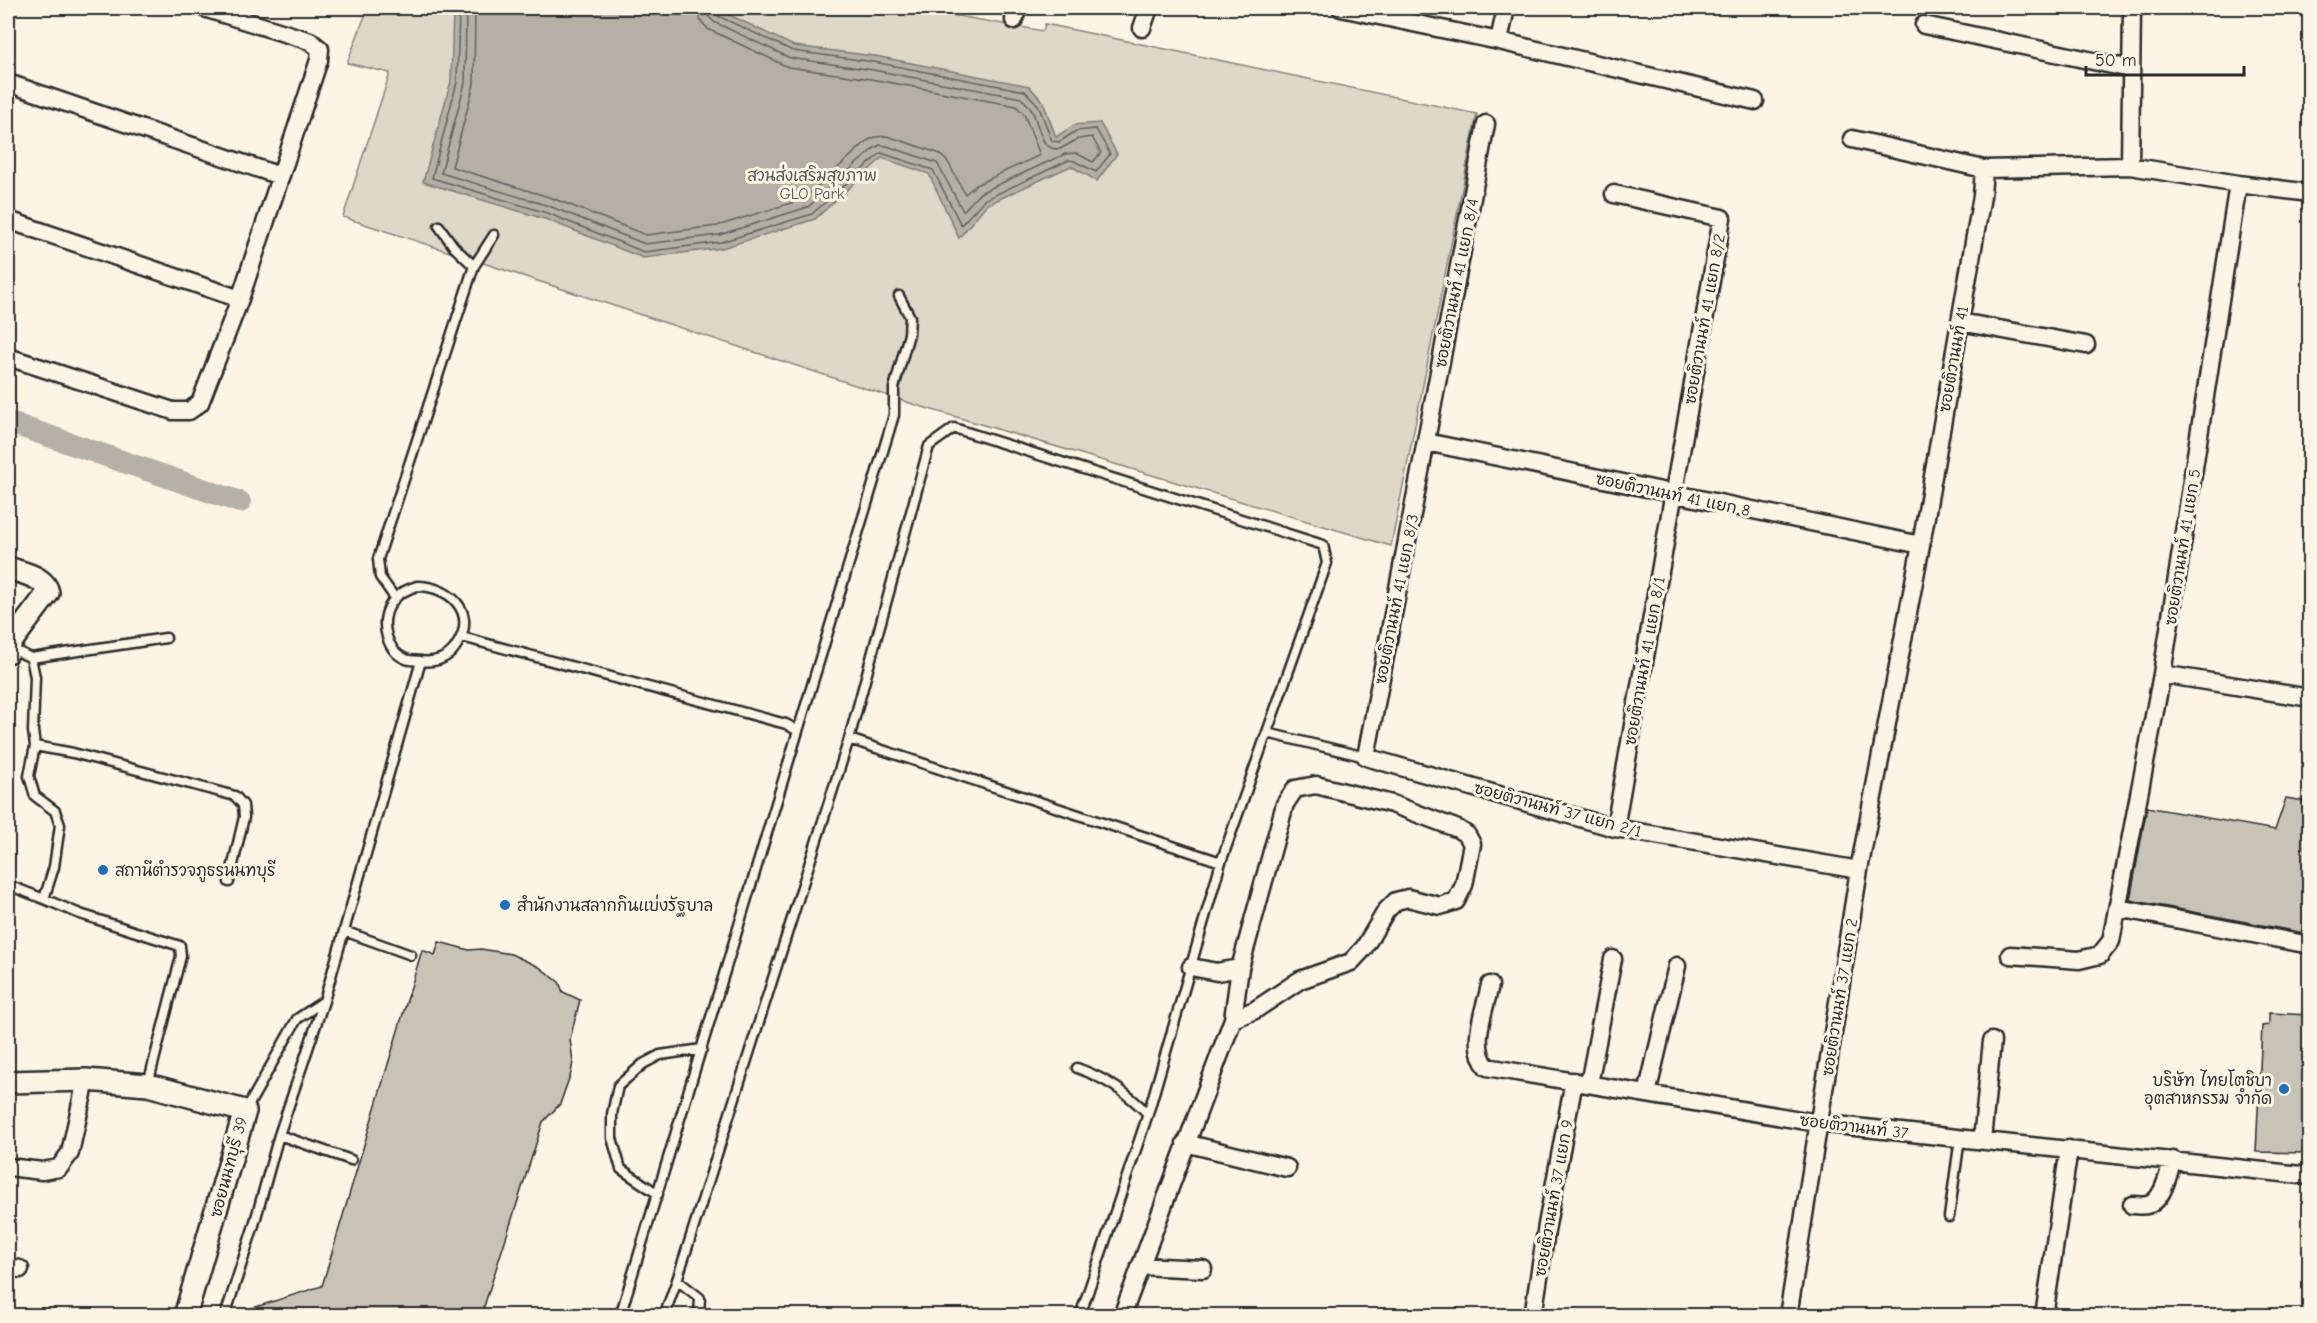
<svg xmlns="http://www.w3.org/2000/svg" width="2317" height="1323" font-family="'Comic Neue','Playpen Sans Thai',sans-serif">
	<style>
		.green { fill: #ded8ca; stroke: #84827a; stroke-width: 1.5 }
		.water { fill: #b4b0a5; stroke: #7d7b74; stroke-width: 1.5 }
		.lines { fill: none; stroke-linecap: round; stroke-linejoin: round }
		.shore { stroke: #62605c; stroke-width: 1.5 }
		.canal { stroke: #b4b0a5; stroke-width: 22 }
		.building { fill: #c8c3b7; stroke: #2b2b2b; stroke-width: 1.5 }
		.service-casing { stroke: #2b2b2b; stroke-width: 13 }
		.minor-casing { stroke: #2b2b2b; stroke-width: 21 }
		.tertiary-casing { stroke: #2b2b2b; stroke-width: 26 }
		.service { stroke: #fcf5e5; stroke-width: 8 }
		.minor { stroke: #fcf5e5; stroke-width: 16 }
		.tertiary { stroke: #fcf5e5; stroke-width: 21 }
		.poi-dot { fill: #1f6fb2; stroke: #fcf5e5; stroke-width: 2 }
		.labels { text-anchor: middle; stroke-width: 6; stroke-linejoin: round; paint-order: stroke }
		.park-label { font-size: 16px; fill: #585653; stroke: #fcf5e5 }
		.street-label { font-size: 16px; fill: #2b2b2b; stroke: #fcf5e5 }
		.poi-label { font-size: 16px; fill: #2b2b2b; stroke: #fcf5e5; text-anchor: start }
	</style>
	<rect width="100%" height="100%" fill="#fcf5e5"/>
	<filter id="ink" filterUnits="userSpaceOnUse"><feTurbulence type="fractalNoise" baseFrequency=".0167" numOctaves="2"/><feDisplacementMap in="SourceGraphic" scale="12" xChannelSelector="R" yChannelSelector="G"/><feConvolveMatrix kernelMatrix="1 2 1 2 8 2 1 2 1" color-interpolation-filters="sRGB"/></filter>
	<g filter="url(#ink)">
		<path class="green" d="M368,8H912L1043,31L1045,24L1477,114L1391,546L916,405L343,217L390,73L347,63Z"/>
		<path class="water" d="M453,8H715L794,46L875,56L1029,86L1043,102L1056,137L1074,125L1100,123L1117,154L1097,181L1071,166L986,205L959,238L929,174L882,158L815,219L722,248L643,258L545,219L423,182L451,81Z"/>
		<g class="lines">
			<path class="shore" d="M459,8L457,82L432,178L547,213L644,252L721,242L812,214L881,153L933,170L961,225L984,200L1069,160L1074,161L1096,172L1110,154L1096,129L1076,131L1059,142L1052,141L1038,105L1025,91L874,62L793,51L718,16L714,8
				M466,8L465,83L441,173L549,206L645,244L719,235L808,207L873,149L880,145L887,146L937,163L963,211L980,193L1065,154L1076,153L1093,162L1101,153L1092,137L1078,139L1060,149C1038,151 1040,123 1031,109C1029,105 1024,101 1021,98L873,70L790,58L714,22L708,16L707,8
				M475,8L474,84L452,167L552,198L646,235L717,226L804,199L867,141L875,137L887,136L938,153L948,162L965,194L976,185L1040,155L1024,114L1016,106L871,79L788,67L708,29L700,20L698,8"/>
			<path class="canal" d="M8,422L240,502"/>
		</g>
		<path class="building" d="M2286,798L2310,802V934L2130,900L2147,807L2275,830Z
			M439,942L469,950L481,949L511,954L539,967L559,982L563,992L580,1000L570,1039L573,1062L571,1073L560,1104L543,1122L481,1316H240V1312L322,1286L422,950L435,955Z
			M2269,1013L2310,1015V1153L2256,1152L2262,1026L2269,1025Z"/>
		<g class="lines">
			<g class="service-casing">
				<path id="service" d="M439,226L454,247L474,266
					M417,586C449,586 477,611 458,643C450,658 437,663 420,661C416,660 410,661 406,659C387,652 380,624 389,607C395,595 405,590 417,586Z
					M395,598L380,577L378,559L474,266L494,235
					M462,637L786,724L798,731L620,1316
					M9,647L31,658L35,677L33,731L35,746L29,776L35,796L55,811L60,825L54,867L44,899L80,914L180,946L181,956L148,1084
					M31,658L166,638
					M798,731L894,415V388L909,334L910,317L899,296
					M1267,733L1366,757
					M849,739L929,446L954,428L1323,545L1327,563L1221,862
					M35,746L73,753L235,796L243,805L244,817L229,882
					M8,885L44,899
					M344,931L411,955
					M1077,1068C1105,1078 1127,1092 1148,1114
					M246,1110L297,1019L324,1001L421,661
					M279,1135L351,1160
					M658,1194L621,1169L612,1138V1114L618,1086L643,1064L660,1055L702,1049
					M1949,1217L1960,1138
					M677,1280L700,1298L699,1316
					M225,1316L254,1225L279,1135L324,1001
					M664,1316L677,1280L849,739L1221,862L1148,1114L1080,1316"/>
			</g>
			<g class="minor-casing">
				<path id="minor" d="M1341,8L1499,41L1755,101
					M1014,20L1018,8
					M1924,25L2131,69
					M1142,28L1149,8
					M1499,41L1506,8
					M8,83L280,176
					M1486,124L1366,757L1615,828L1859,870
					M1852,139L1984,169L2130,166L2238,184L2310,193
					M2130,166L2132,8
					M1614,194L1722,218L1615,828
					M8,220L240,299
					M1960,322L2086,345
					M8,357L173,411H189L200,403L240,299L319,60L320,49L310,41L204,8
					M1426,442L1921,545
					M2162,674L2310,698
					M2118,908L2310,945
					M2010,955L2079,960L2100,955L2111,941L2162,674L2238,184
					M1191,967L1217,972L1240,968L1285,804L1295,789L1316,785L1392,804L1458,829L1467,835L1472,844L1464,885L1456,901L1440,906L1408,898L1396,901L1386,911L1364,948L1351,962L1300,980L1255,1010L1233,1019
					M1490,985C1485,1010 1469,1045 1487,1067L1818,1123L2310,1176
					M1589,1084L1613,959
					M1647,1094L1677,966
					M1982,1140L1992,1041
					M1185,1143L1287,1168
					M8,1167L42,1171L59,1168L70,1153L86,1080
					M2132,1205C2137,1205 2143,1206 2147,1205C2163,1202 2168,1174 2173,1160
					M1140,1266L1203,1269
					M8,1267L20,1269
					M1122,1316L1233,1019L1240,968
					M1533,1316L1547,1225L1574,1081
					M1788,1316L1859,870L1921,545L1982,196L1984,169
					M2044,1316L2069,1149"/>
			</g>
			<g class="tertiary-casing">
				<path id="tertiary" d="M8,568C22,573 45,576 48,593L8,646V652
					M8,1082L86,1080L148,1085L245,1111L185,1316"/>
			</g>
			<use href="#service" class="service"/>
			<use href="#minor" class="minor"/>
			<use href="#tertiary" class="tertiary"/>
		</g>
	</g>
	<g class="poi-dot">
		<circle cx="103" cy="870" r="6"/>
		<circle cx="505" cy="905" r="6"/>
		<circle cx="2284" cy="1089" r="6"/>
	</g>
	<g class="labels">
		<g class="park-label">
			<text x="812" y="181">สวนส่งเสริมสุขภาพ<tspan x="812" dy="18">GLO Park</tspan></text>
		</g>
		<g class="street-label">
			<text transform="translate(1456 283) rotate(-79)" y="6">ซอยติวานนท์ 41 แยก 8/4</text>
			<text transform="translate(1704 319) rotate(-80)" y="6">ซอยติวานนท์ 41 แยก 8/2</text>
			<text transform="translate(1953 359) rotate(-80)" y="6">ซอยติวานนท์ 41</text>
			<text transform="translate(1673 494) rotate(12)" y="6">ซอยติวานนท์ 41 แยก 8</text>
			<text transform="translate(2182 547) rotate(-81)" y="6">ซอยติวานนท์ 41 แยก 5</text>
			<text transform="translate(1396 599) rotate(-79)" y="6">ซอยติวานนท์ 41 แยก 8/3</text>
			<text transform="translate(1644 661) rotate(-80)" y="6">ซอยติวานนท์ 41 แยก 8/1</text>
			<text transform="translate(1558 809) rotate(15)" y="6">ซอยติวานนท์ 37 แยก 2/1</text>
			<text transform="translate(1839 997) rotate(-81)" y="6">ซอยติวานนท์ 37 แยก 2</text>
			<text transform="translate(1854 1126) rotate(7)" y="6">ซอยติวานนท์ 37</text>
			<text transform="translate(228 1167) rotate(-75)" y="6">ซอยนนทบุรี 39</text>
			<text transform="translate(1553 1198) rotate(-80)" y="6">ซอยติวานนท์ 37 แยก 9</text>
		</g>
		<g class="poi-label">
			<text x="115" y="876">สถานีตำรวจภูธรนนทบุรี</text>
			<text x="517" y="911">สำนักงานสลากกินแบ่งรัฐบาล</text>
			<text x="2272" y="1086" text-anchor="end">บริษัท ไทยโตชิบา<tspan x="2272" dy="18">อุตสาหกรรม จำกัด</tspan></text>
		</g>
	</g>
	<rect width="2317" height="1323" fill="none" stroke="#fcf5e5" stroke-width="30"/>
	<rect x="15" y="15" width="2287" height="1293" fill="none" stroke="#2b2b2b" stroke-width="2" filter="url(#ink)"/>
	<path d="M2086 66v9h158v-9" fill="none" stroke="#2b2b2b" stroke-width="3"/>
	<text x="2095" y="66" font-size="18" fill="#2b2b2b" stroke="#fcf5e5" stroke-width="4.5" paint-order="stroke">50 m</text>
</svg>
